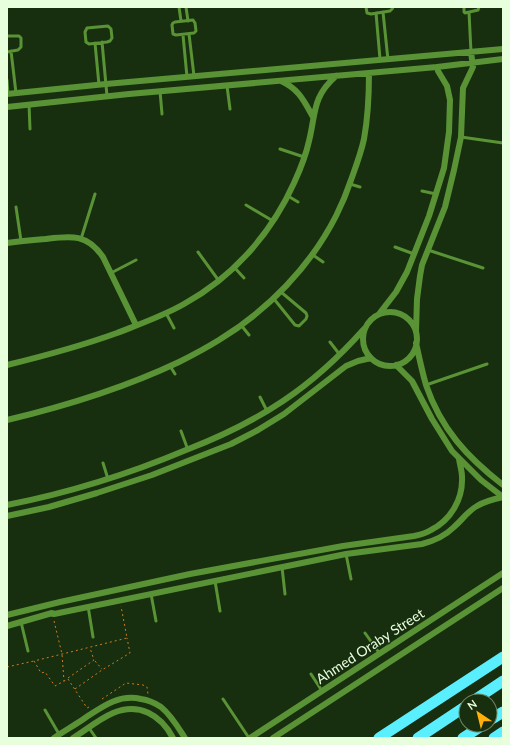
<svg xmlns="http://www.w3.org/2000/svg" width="510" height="745" font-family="Lato,sans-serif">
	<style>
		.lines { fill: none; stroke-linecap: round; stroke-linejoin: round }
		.path { stroke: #cd7b23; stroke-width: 1; stroke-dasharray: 2 3; stroke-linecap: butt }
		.lane { stroke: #599335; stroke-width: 3 }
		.street { stroke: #599335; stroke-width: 6 }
		.highway { stroke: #59efff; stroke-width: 11 }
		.labels { text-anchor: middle; stroke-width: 3; stroke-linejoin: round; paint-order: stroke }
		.street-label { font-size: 14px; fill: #e8ffde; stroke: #172f0f }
	</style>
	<rect width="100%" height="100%" fill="#172f0f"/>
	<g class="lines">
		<path class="path" d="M54,621L62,654L64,681
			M95,661L102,669
			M7,667L34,661
			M68,678L94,660L90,648
			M75,689L102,670L130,653L127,638
			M102,699L126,683L143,685L147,687L148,694
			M89,707L87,708L68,679L55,686L45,672L41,673L34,661L127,638L121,606"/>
		<path class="lane" d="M179,7L181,21
			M186,7L188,21
			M366,7L367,13L371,14L390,11L392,9L393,7
			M464,7V12L465,13L478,10L479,7
			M383,12L388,60
			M469,12L471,52
			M376,13L380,59
			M193,20L195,23L196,31L194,33L176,35L173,34L172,25L173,23L175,22Z
			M108,26L111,29L112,38L110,41L107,42L89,44L86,42L85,32L87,28Z
			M189,34L194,76
			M183,35L187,77
			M7,36H19L21,38V47L18,50L7,52
			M102,42L107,96
			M95,43L99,85
			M11,51L16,93
			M7,80L8,94
			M227,86L230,109
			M160,91L162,114
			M29,104L30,129
			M461,137L503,143
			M280,149L304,157
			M350,184L360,187
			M422,191L436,194
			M288,196L298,202
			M246,205L273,221
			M16,207L21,241
			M81,239L95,194
			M395,247L414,254
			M428,250L483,268
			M198,252L219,281
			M313,255L323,262
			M234,267L244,278
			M111,273L136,260
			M274,299L295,325L299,326L306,319L307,316L306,313L281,292
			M166,313L174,328
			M241,325L249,335
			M330,342L340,355
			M170,366L175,374
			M426,385L487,364
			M260,397L267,411
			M181,431L188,450
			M103,463L108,479
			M346,554L351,579
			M282,567L285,594
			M215,581L220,611
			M151,594L156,621
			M88,606L93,637
			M21,622L28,651
			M365,633L380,654
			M311,674L322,691
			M223,699L249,738
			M45,710L59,734
			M89,728L96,738"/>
		<path class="street" d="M281,81C299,89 304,101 313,117
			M7,94L106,84L503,49
			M7,107L129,94L437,67L503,59
			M7,243C20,241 32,240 45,239C70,236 87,233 103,257L136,325
			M363 339a27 27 0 1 1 54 0a27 27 0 1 1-54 0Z
			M379,314L396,292L407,272L429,216L444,168L449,132L450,100L447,86L438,71L437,67
			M416,332L417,299L420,276L422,265L445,207L454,170L461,137L463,88L473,67L471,52
			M416,343C419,357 422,371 426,385C441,429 467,457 503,485
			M7,365C44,356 81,346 117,333C140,324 163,316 184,304C233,277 271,234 294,183C300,170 306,155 309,141C316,113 312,97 336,76
			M396,365L412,381L432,419L452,451L481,480L503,497
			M7,420C66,406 124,388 179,362C193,355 206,348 219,340C268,310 310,267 336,216C342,204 347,192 351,180C356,166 361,153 364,139C368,117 369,95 369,73
			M7,505C68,493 129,474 186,450C220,437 253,421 283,401C313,381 340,356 364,329
			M7,516L49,507L97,493L152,475L231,444L258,430L284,414L346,366L358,361L371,358
			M7,615L60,602L190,574L343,546L414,536C419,535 426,533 431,530C451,520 463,499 462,477C462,471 460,465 459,459
			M7,626L52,613L54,614L346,554L422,544C434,541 445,536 454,527C462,520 468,511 477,506C485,501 494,499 503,497
			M54,738C64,731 75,725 85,718C103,706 119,694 141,699C148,700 155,703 161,707C171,715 178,727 185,738
			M73,738C86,730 99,719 113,713C139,702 161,715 173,738
			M250,738L503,573
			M273,738L503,588"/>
		<path class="highway" d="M473,701L503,681
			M490,720L503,712
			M379,738L503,657
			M418,738L466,706
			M463,738L483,725
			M494,738L503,732"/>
	</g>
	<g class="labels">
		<g class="street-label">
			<text transform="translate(370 646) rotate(-33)" y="5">Ahmed Oraby Street</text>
		</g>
	</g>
	<rect width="510" height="745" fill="none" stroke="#e8ffde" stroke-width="16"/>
	<g transform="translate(478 713) rotate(325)"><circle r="19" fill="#172f0f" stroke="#6b8262"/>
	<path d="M0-3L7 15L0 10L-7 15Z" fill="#ffb00a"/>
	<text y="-6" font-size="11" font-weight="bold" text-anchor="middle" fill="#e8ffde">N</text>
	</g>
</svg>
